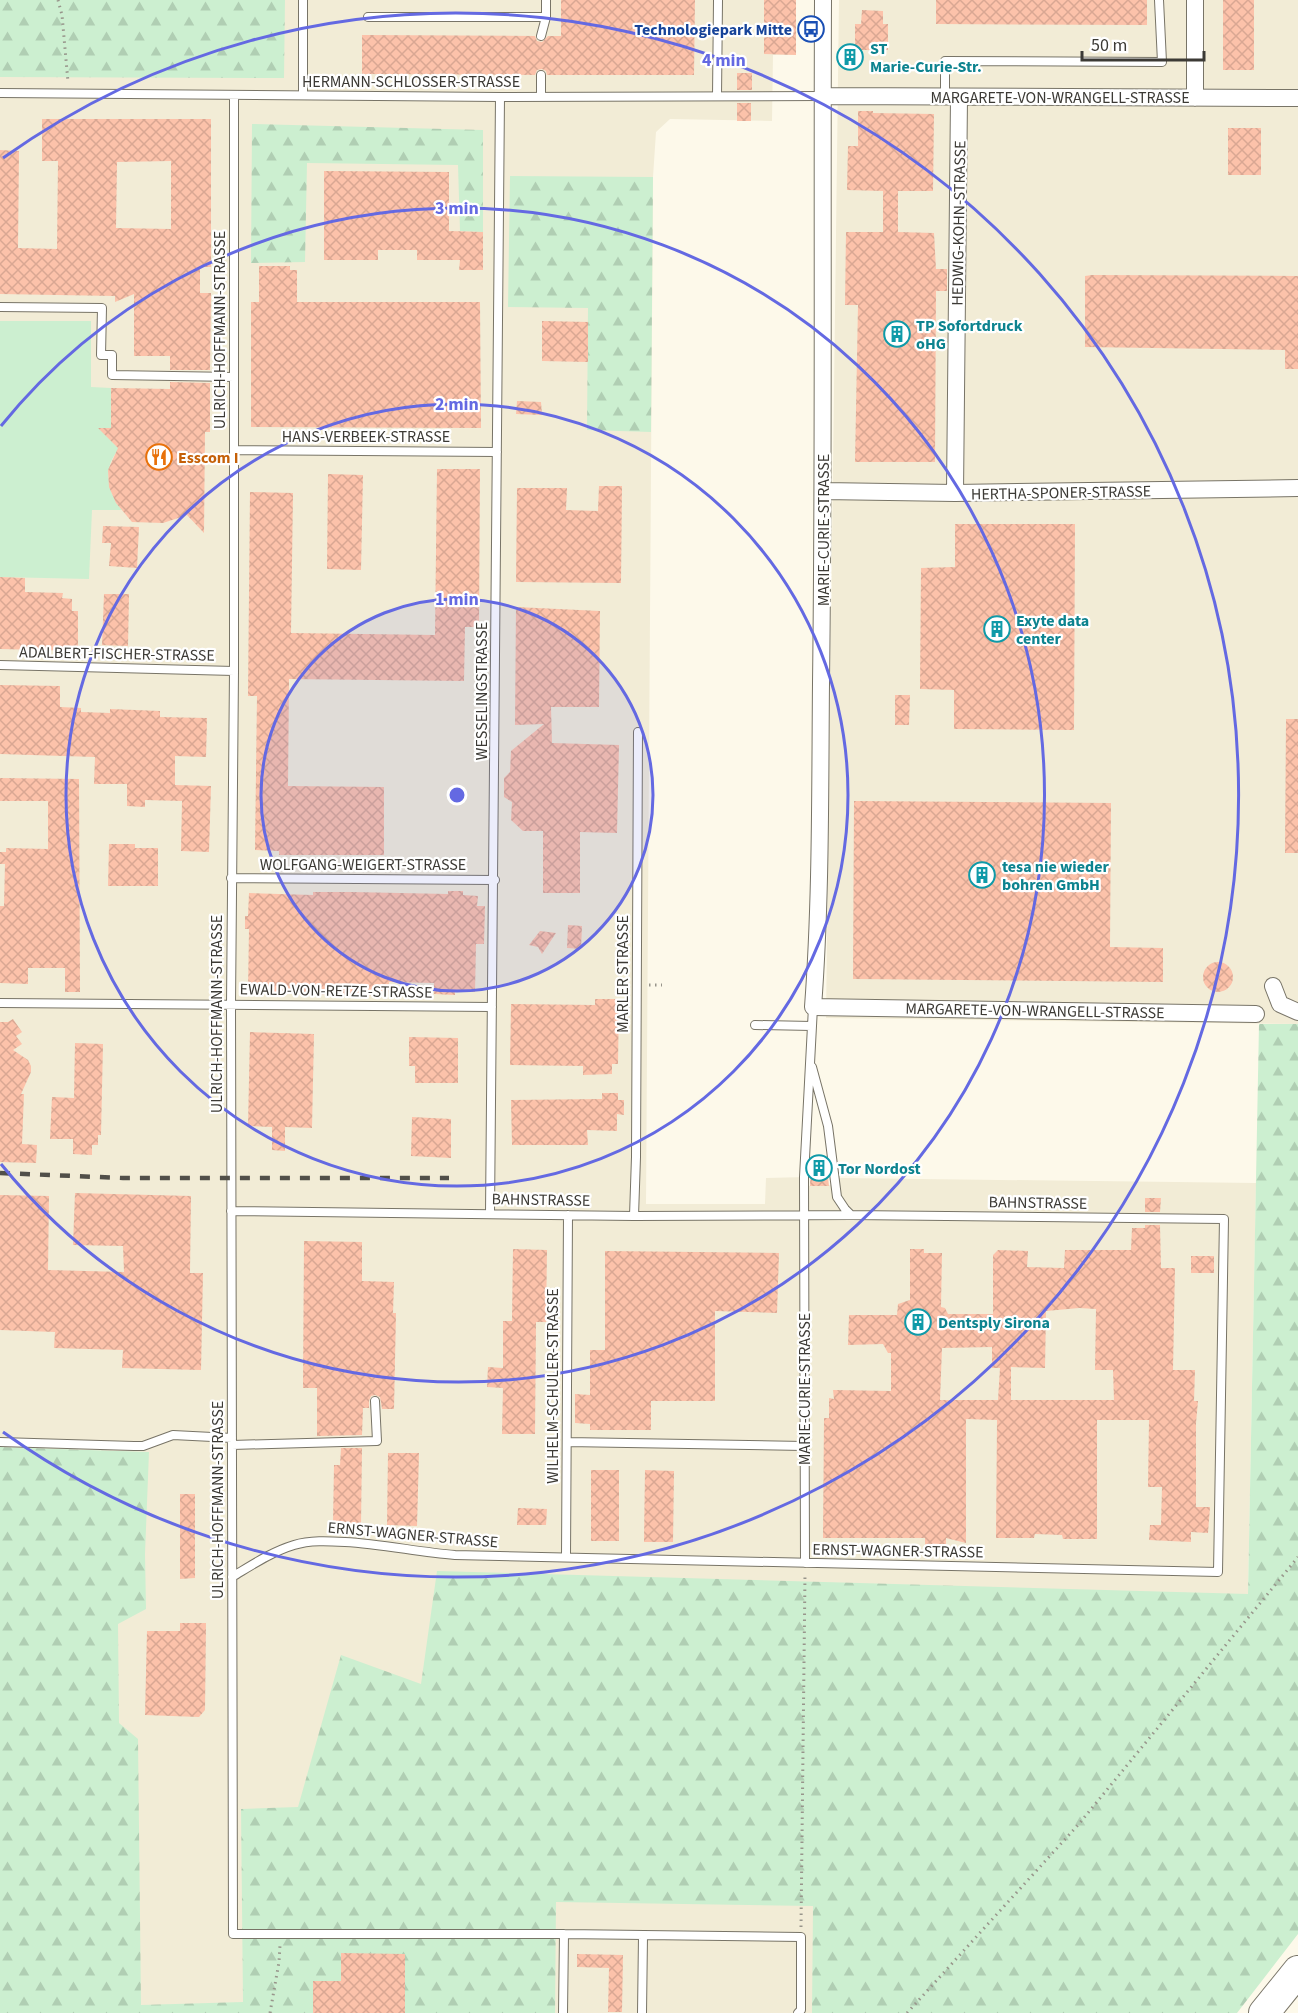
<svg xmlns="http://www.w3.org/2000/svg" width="1298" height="2013" font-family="'Source Sans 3',sans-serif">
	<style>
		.built { fill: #f2ecd6 }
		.green { fill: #ccefd0 }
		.forest { fill: url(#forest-firs) }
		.building { fill: url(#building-cross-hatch); fill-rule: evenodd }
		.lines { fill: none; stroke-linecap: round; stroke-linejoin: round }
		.service-casing { stroke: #787467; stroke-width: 10 }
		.minor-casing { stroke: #787467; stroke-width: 18 }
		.motorway-casing { stroke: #787467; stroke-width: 32 }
		.path { stroke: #98958b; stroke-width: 3; stroke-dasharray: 1.5 4.5; stroke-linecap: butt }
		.service { stroke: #fff; stroke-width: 8 }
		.minor { stroke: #fff; stroke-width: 16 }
		.motorway { stroke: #fff; stroke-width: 30 }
		.rail { stroke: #514f49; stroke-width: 4.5; stroke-dasharray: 10 10; stroke-linecap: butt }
		.ring { fill: none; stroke: #6469e2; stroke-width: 3 }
		.labels { text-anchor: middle; stroke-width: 4.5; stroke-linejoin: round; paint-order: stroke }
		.transit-label { font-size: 16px; font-weight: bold; fill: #164399; stroke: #fff; text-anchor: end }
		.culture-label { font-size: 16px; font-weight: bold; fill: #0d838f; stroke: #fff; text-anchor: start }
		.street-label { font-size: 16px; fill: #3c3a35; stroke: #fff }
		.food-label { font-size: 16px; font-weight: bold; fill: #c56008; stroke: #fff; text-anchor: start }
		.centre { fill: #6469e2; stroke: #fff; stroke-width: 3 }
		.ring-label { font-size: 18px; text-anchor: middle; font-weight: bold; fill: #6469e2; stroke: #fff; stroke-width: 4.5; stroke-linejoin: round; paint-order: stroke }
	</style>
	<defs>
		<pattern id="forest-firs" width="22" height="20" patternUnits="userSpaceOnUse" patternTransform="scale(1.5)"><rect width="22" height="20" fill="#ccefd0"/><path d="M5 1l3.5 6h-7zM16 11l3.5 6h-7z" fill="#b0ceb3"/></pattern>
		<pattern id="building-cross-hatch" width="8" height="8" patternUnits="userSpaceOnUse" patternTransform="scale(1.5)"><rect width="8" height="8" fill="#fcc2aa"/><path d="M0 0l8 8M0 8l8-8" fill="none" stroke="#d9a793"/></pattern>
	</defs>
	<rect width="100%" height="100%" fill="#fdf9ea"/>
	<path class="built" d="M0,0H796V55H773L772,121L670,119L656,132L653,177L646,1204H765L766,1178L807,1177V1186L831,1185V1179L842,1178L1256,1183L1248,1594L820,2013H123L110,1626L149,1453L0,1447Z
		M839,0H1298V1024L826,1018Z"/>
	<path class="green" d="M0,321H91V387L111,388V428H99L119,449C102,468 107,492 122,510H92L89,579L0,577Z"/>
	<path class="forest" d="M0,0H285L284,78L0,77Z
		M252,124L483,130V232L460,231L458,165L307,163L305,262L251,263Z
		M510,176L653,177L651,432L587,430L588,308L508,307Z
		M1259,1024H1298V1934L1237,2013H812L813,1906L556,1902L555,2013H0V1447L149,1452L145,1554L146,1609L118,1624L119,1723L138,1739L141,2005L243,2002L241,1809L298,1807L341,1655L421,1684L437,1571L1248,1594Z"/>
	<path class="building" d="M561,0H695L694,75H547L546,71L542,69L537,70L535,75L362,74V35L535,36L537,41L542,42L548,36H561Z
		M764,0H796V55L764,54Z
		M936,0H1147V25L936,24Z
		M1223,0H1254V70H1223Z
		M862,10L883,11V24H888V50H855V24H861Z
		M737,73H752V90H737Z
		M737,103H751V121H737Z
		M858,111H873V113L934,114L933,191H898V232L934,233L936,269H947V291H936L935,462H855L858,305H845L846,232H883V191L847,190L848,146H858Z
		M42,119H211V267H200V293H211L210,370H170V356H134V294L115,302V296L0,294V150L19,151L18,248L57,249L58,161H42ZM171,161V229L116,228L117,162Z
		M1228,128H1261V175H1228Z
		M324,171L449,172V231L483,232V270H459L460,260H417V250H378V260H324Z
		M259,266H290V270H297V302H480L481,428L251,427V302H259Z
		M1092,275L1298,276V369H1285V350L1085,347V276Z
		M542,321L588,322V362L542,361Z
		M170,382L210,383V432H205L204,533L187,515L163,523L132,522L116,503L109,487L108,470L118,448L98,428H111V388L170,389Z
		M517,401L541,402L542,415L516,414Z
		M437,469H480L479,627H465L464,681L289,679L288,786L384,787V855H279V851L255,850L257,696H248L250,492L293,493L291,633L435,635Z
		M328,474L363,475L361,570L327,569Z
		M599,486H622L621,583L516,582L517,488H567L566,510L598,511Z
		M955,524H1075L1074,730L954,729V690L920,689L921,568L955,567Z
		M103,526L139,527L137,568L109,566L111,543H102Z
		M0,577L25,578V592L63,593L62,598L72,599V611H78V651L0,649Z
		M104,594H129L128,646L102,645Z
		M516,607L600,611L599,707H551L552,743L619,745L617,833L580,832V893H543V831H523L511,820L512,802L504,797V778L510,772L511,751L544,724L515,725Z
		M0,685L60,686V707L81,708V712L110,713V709L160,711V717L207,718L206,757L175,756V785L211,786L209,852L181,851L182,801L145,800V807L127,806V784H94L95,757L0,754Z
		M895,695H910L909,725H895Z
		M1286,719H1298V853H1285Z
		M0,778L79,779L80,992H65V968H28V984L0,983V906H4L5,864H0V852H6V848L48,849V801H0Z
		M854,801L1111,803L1110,947L1163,948V982L853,979Z
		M109,844H135V848H158V886H108Z
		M448,891H463V895L478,896L477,906H485L484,944H476L475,992L455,991V995L434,994V983L389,982L388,996L248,993L249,929H245V916H248L249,893L313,895V892H351L448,894Z
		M568,925L582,926L581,949L567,948Z
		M540,931L556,933L542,954L538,947L529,945Z
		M1203 977a15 15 0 1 1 30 0a15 15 0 1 1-30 0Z
		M595,999H619L618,1064H612V1074L583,1075V1066L510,1065L511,1004L595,1005Z
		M13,1019L22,1032L16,1036L22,1044L13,1050L28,1060L31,1066V1072L21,1094H24L22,1144L37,1145L36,1163L0,1162V1022H8Z
		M250,1032L314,1034L312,1128L285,1127V1151L272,1150V1127L248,1126Z
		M409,1037L458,1038V1083H415V1066H409Z
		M75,1043L103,1044L101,1135H98V1145H92V1155L73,1154V1139H50L52,1097L74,1098Z
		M602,1093H618V1100H624V1115L617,1114V1131L587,1130L588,1145H512L511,1100L602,1099Z
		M412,1117L451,1119V1158L411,1156Z
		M811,1158H826L829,1186H810Z
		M75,1193L191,1196L190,1273H203L201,1370L122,1368L123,1350L54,1348L55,1332L0,1330V1195L49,1196L48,1270L124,1272L123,1246L73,1245Z
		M1145,1198H1161L1160,1212H1145Z
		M1145,1225H1160L1161,1268H1175L1173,1370H1195L1194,1401H1198L1196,1423V1507H1210L1208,1533L1191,1532V1542L1149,1540L1150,1525H1161L1162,1487H1148L1149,1420H1097V1539H1063L1062,1535L1035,1534L1034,1538H996L997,1420L966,1419V1543L946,1538V1545H925V1538H823L824,1418H829V1398L834,1399L833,1390L891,1391V1353H888L883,1344L848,1345L849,1315H897L898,1304L910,1300V1249H924V1253H942L941,1307L945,1308L948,1314H993V1255L998,1250L1028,1251L1027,1267L1064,1268L1065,1250H1131L1132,1228H1145ZM1079,1308L1096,1309L1095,1370H1113L1114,1400H1011V1367L1045,1368L1046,1311ZM992,1347V1368H1000L998,1400H940L942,1348Z
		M304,1241L362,1242V1281L394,1282L393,1313H396L394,1409H382L380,1397L375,1395L371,1396L369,1401V1408H363L362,1435L317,1436V1388H303Z
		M513,1249L547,1250L546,1322H536L535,1434H502L503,1388L487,1387L488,1367L503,1368V1321H512Z
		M605,1251L779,1253L777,1313L715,1311V1401H651V1430H590V1424L575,1423V1394L590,1395V1350H605Z
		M1191,1256H1214V1273H1191Z
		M341,1448H362L361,1525L333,1524L334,1465H340Z
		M388,1453H419L417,1526L387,1525Z
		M591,1470H619V1541H591Z
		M645,1470L674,1471L673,1542H644Z
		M180,1494H195V1578L180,1579Z
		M518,1508L547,1509L546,1525H517Z
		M180,1623H206L205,1710L199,1717L145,1715L147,1631H180Z
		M341,1953L405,1954V2013H313V1981H341Z
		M577,1954L623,1955L622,2012H608L609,1968L577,1967Z"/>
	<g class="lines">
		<g class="service-casing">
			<path id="service" d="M368,17H546
				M541,36L546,17V0
				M541,75V97
				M0,93L500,97L822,96
				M234,95V671L231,1004L233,1934H564L801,1937V2010L798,2013
				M303,95V0
				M717,96L718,1
				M945,96V61L1162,62L1159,0
				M0,307L102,308L101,355H112V375L234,377
				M235,450L497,452
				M0,665L234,671
				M231,878L495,880
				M0,1003L492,1007
				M755,1025L812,1026
				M812,1067L828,1126L837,1197L845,1209L851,1215
				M231,1211L634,1216L851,1215L1224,1219L1218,1572L455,1555C418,1552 382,1544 345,1542C328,1541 310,1540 294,1545C271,1552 252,1565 232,1577
				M490,1213L500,97
				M634,1216L636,1157L638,732
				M0,1442L134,1446H143L173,1435L232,1438
				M567,1442L804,1446
				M232,1445L377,1441L375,1401
				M566,1557L568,1215
				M805,1563L804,1177L813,1007
				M563,2013L564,1934
				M642,2013L643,1936"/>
		</g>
		<g class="minor-casing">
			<path id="minor" d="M823,0C822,228 824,456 821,683C820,791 821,900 813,1007L1256,1014
				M822,96L1298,98
				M1195,98V0
				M823,491L955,493L1298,488
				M955,493L959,97
				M1273,986L1280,1004L1298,1012"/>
		</g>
		<g class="motorway-casing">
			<path id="motorway" d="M1264,2013L1298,1971"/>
		</g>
		<path class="path" d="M58,0L62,15L68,82
			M649,985H662
			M801,1927L805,1574
			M270,2013L279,1962L280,1945
			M907,2013L1078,1825L1298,1557"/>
		<use href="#service" class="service"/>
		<use href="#minor" class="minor"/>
		<use href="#motorway" class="motorway"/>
		<path class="rail" d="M0,1173L123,1178H449"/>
	</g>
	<circle cx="457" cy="795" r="196" fill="#6469e2" fill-opacity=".12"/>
	<g class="ring">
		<circle cx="457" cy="795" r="196"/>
		<circle cx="457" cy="795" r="391"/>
		<path d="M1 426A587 587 0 1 1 1 1164"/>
		<path d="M3 158A782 782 0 1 1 3 1432"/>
	</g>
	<defs>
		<g id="bus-ring" transform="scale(1.35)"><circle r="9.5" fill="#fff" stroke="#1a4fb4" stroke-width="1.5"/><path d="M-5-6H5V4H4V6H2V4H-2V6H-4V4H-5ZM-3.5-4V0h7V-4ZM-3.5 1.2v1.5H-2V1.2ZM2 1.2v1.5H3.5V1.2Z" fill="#1a4fb4"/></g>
		<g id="building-ring" transform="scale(1.35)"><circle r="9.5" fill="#fff" stroke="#0f9aa8" stroke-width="1.5"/><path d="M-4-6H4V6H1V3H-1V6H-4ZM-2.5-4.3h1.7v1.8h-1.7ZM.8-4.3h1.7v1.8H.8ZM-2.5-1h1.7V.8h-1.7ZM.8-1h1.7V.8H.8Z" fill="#0f9aa8"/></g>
		<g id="restaurant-ring" transform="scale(1.35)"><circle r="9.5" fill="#fff" stroke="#e8710a" stroke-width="1.5"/><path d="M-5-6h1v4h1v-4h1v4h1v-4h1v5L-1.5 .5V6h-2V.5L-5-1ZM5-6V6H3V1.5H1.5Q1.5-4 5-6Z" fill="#e8710a"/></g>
	</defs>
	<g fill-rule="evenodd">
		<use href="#bus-ring" x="811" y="29"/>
		<use href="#building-ring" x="850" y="57"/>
		<use href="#building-ring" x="897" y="334"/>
		<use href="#restaurant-ring" x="159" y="457"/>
		<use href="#building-ring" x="997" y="629"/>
		<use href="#building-ring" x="982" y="875"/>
		<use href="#building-ring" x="819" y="1168"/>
		<use href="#building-ring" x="918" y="1322"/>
	</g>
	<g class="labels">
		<g class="transit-label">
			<text x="792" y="35">Technologiepark Mitte</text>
		</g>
		<g class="culture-label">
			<text x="870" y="54">ST<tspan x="870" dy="18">Marie-Curie-Str.</tspan></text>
			<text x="916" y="331">TP Sofortdruck<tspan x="916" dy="18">oHG</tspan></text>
			<text x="1016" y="626">Exyte data<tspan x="1016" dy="18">center</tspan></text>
			<text x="1002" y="872">tesa nie wieder<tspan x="1002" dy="18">bohren GmbH</tspan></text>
			<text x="838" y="1174">Tor Nordost</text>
			<text x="938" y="1328">Dentsply Sirona</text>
		</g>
		<g class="street-label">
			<text x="411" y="87">HERMANN-SCHLOSSER-STRASSE</text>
			<text x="1060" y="103">MARGARETE-VON-WRANGELL-STRASSE</text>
			<text transform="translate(958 223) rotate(-89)" y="6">HEDWIG-KOHN-STRASSE</text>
			<text transform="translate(219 330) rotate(-90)" y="6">ULRICH-HOFFMANN-STRASSE</text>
			<text x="366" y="442">HANS-VERBEEK-STRASSE</text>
			<text transform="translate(1061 492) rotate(-1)" y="6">HERTHA-SPONER-STRASSE</text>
			<text transform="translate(823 530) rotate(-90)" y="6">MARIE-CURIE-STRASSE</text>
			<text transform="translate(117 653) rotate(1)" y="6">ADALBERT-FISCHER-STRASSE</text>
			<text transform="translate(481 691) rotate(-90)" y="6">WESSELINGSTRASSE</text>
			<text x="363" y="870">WOLFGANG-WEIGERT-STRASSE</text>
			<text transform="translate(622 974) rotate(-90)" y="6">MARLER STRASSE</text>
			<text transform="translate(336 990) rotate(1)" y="6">EWALD-VON-RETZE-STRASSE</text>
			<text transform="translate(1035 1010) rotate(1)" y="6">MARGARETE-VON-WRANGELL-STRASSE</text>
			<text transform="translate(216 1014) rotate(-90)" y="6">ULRICH-HOFFMANN-STRASSE</text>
			<text transform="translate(541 1199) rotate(1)" y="6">BAHNSTRASSE</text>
			<text transform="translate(1038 1202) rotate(1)" y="6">BAHNSTRASSE</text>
			<text transform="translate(552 1386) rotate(-90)" y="6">WILHELM-SCHULER-STRASSE</text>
			<text transform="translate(804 1389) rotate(-90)" y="6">MARIE-CURIE-STRASSE</text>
			<text transform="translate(217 1500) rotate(-90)" y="6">ULRICH-HOFFMANN-STRASSE</text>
			<text transform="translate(413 1534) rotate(5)" y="6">ERNST-WAGNER-STRASSE</text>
			<text transform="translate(898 1550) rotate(1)" y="6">ERNST-WAGNER-STRASSE</text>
		</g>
		<g class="food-label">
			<text x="178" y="463">Esscom I</text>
		</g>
	</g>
	<circle cx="457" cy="795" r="9" class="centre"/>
	<g class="ring-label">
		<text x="724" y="66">4 min</text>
		<text x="457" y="214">3 min</text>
		<text x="457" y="410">2 min</text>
		<text x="457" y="605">1 min</text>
	</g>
	<path d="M1082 51v9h122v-9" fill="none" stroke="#3c3a35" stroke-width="3"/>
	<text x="1091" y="51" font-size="18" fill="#3c3a35" stroke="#ffffff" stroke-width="4.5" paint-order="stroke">50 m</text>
</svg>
